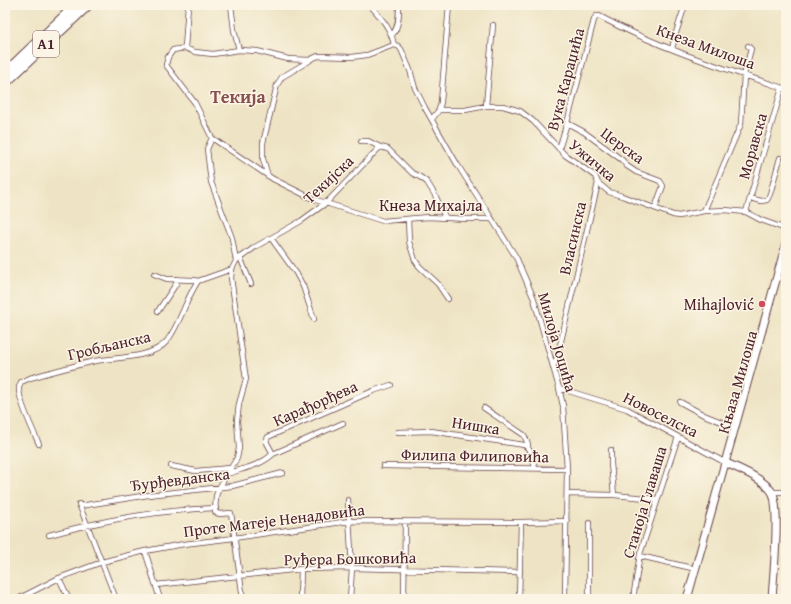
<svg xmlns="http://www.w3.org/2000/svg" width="791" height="604" font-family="'Gentium Book Plus',serif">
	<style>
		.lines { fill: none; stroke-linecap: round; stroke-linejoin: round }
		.minor-casing { stroke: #633d42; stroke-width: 6 }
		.secondary-casing { stroke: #633d42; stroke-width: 9 }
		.motorway-casing { stroke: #633d42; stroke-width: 11 }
		.minor { stroke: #fff; stroke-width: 4.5 }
		.secondary { stroke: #fff; stroke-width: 7 }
		.motorway { stroke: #fff; stroke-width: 9 }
		.poi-dot { fill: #d1495b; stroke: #fcf5e5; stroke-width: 1.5 }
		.labels { text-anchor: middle; stroke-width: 3; stroke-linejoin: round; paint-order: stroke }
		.shield { fill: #fcf5e5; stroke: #7f5f63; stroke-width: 1 }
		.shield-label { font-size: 15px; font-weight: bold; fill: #4a1f2b }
		.street-label { font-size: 16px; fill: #4a1f2b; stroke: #fcf5e5 }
		.poi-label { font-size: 16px; fill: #4a1f2b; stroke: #fcf5e5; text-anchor: end }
		.quarter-label { font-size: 18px; font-weight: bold; fill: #884e50; stroke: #fcf5e5 }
	</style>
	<rect width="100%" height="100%" fill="#fcf5e5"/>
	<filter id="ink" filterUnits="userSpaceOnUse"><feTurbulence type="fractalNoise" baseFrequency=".025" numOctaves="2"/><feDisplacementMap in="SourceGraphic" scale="8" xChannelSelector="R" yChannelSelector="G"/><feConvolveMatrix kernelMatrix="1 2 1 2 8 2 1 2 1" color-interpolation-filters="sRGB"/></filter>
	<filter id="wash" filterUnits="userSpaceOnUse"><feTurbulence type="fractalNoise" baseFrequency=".012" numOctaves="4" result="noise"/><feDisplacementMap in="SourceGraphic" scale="16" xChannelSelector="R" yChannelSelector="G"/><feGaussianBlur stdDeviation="0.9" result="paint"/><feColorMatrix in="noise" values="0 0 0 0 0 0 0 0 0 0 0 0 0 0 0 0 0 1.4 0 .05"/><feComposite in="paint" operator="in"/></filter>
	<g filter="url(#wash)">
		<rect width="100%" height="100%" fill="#eee4c5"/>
	</g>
	<g filter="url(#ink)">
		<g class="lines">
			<g class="minor-casing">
				<path id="minor" d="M231,5L234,30L239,50
					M370,5C381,18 391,28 394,45L398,46L401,49L410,70L415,88L425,108L457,164L516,257L534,299L559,388L563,406L567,469L565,599
					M392,35C399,28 399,14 399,5
					M394,45L367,55L352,57L318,56L309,60L288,59L257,51L239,50L213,54L195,52L185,48L173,50L168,57L166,65L195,103L212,138L273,179L313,199L383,221L428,217L468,219H492
					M185,48L188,5
					M672,49L675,36L685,5
					M486,106L493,25
					M439,110H465L486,106H503L520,111L533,121L565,155L595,176L598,183L609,192L622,196L673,215L679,216L704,211L725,210L746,212L761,220L786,229
					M432,119L439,110L441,102L449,5
					M567,123L584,132L622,160L627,166L636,172L660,181L663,186L655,208
					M212,138L207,149L211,182L232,238L236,261
					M361,141H368L380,147L388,149L412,173L420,177L427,182L435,195L445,217
					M559,149L567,123L594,20L596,16H599C656,47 725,69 786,89
					M268,176L263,159V143L277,85L282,77L309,61
					M750,198L761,201L767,200L770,194L780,158
					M704,211L741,124L744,75L751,49L748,46
					M746,212L782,88
					M408,219L409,242L415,260L419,266L438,284L448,299
					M271,238L296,273L303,286L314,319
					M240,257L251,284
					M154,274L167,279L194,280L198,281
					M158,311L176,284L177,279
					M553,368L558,354L598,183
					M559,388L627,409L726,463
					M680,402L704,415L734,427
					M484,408L524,435L528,444V447
					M398,432L431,431L524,445C532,449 533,460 535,468
					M39,444C34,433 18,399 19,388C19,386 20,384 21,382L30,378C51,372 73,366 95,361C116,357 152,359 167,341C181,323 185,300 198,281L232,269
					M611,450V464L614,495
					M273,454L266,441L268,437L373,391L391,385
					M171,466L196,471L230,468
					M383,466L567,469
					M227,474C244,468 260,466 273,454L343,423
					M772,492H786
					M568,494L614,495L657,499
					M348,500L352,568L350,599
					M79,504L116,599
					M80,506L148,495L232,486L283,473
					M49,535C103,520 159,510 216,508
					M145,551L160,599
					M640,556L696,569
					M59,578L69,599
					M156,585L301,569L352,568L520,572
					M18,599L59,578L102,562L145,551L184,544L234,538L349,521L521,522L567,521
					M243,599L231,513L219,514L215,512L216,496L219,488L237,458L239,448L237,421L239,404L246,379L231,278L232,269L236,261L255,247L301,221L326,203L380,147
					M300,599L301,569
					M404,599L405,522
					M519,599L521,522
					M589,599V523
					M633,599L640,554L678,437"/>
			</g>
			<g class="secondary-casing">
				<path id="secondary" d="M726,463C740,469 764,479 772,492C781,506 773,579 772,599
					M687,599L786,244"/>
			</g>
			<g class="motorway-casing">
				<path id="motorway" d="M5,73L76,5
					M5,83L88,5"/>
			</g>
			<use href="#minor" class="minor"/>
			<use href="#secondary" class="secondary"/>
			<use href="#motorway" class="motorway"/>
		</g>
	</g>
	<circle class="poi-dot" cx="762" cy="304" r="4"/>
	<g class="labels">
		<rect class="shield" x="33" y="31" width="26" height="26" rx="3"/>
		<g class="shield-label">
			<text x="46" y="49">A1</text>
		</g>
		<g class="street-label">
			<text transform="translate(706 46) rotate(20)" y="6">Кнеза Милоша</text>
			<text transform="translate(565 79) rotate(-75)" y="6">Вука Караџића</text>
			<text transform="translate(623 145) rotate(36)" y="6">Церска</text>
			<text transform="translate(752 146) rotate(-74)" y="6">Моравска</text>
			<text transform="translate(593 160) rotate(40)" y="6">Ужичка</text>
			<text transform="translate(328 179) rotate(-43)" y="6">Текијска</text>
			<text x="431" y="211">Кнеза Михајла</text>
			<text transform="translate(572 238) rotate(-77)" y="6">Власинска</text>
			<text transform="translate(558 342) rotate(74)" y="6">Милоја Јоцића</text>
			<text transform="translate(109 345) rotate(-13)" y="6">Гробљанска</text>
			<text transform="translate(737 382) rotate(-74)" y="6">Књаза Милоша</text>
			<text transform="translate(315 403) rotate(-24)" y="6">Карађорђева</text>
			<text transform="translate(661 414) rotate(27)" y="6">Новоселска</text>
			<text transform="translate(476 425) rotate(9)" y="6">Нишка</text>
			<text transform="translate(475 455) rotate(1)" y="6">Филипа Филиповића</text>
			<text transform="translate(180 479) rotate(-7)" y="6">Ђурђевданска</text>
			<text transform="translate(644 502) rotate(-73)" y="6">Станоја Главаша</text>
			<text transform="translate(274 520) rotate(-7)" y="6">Проте Матеје Ненадовића</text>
			<text transform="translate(350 558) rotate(-1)" y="6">Руђера Бошковића</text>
		</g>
		<g class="poi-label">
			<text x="754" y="310">Mihajlović</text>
		</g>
		<g class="quarter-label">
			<text x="238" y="103">Текија</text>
		</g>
	</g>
	<rect width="791" height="604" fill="none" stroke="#fcf5e5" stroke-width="20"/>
</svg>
